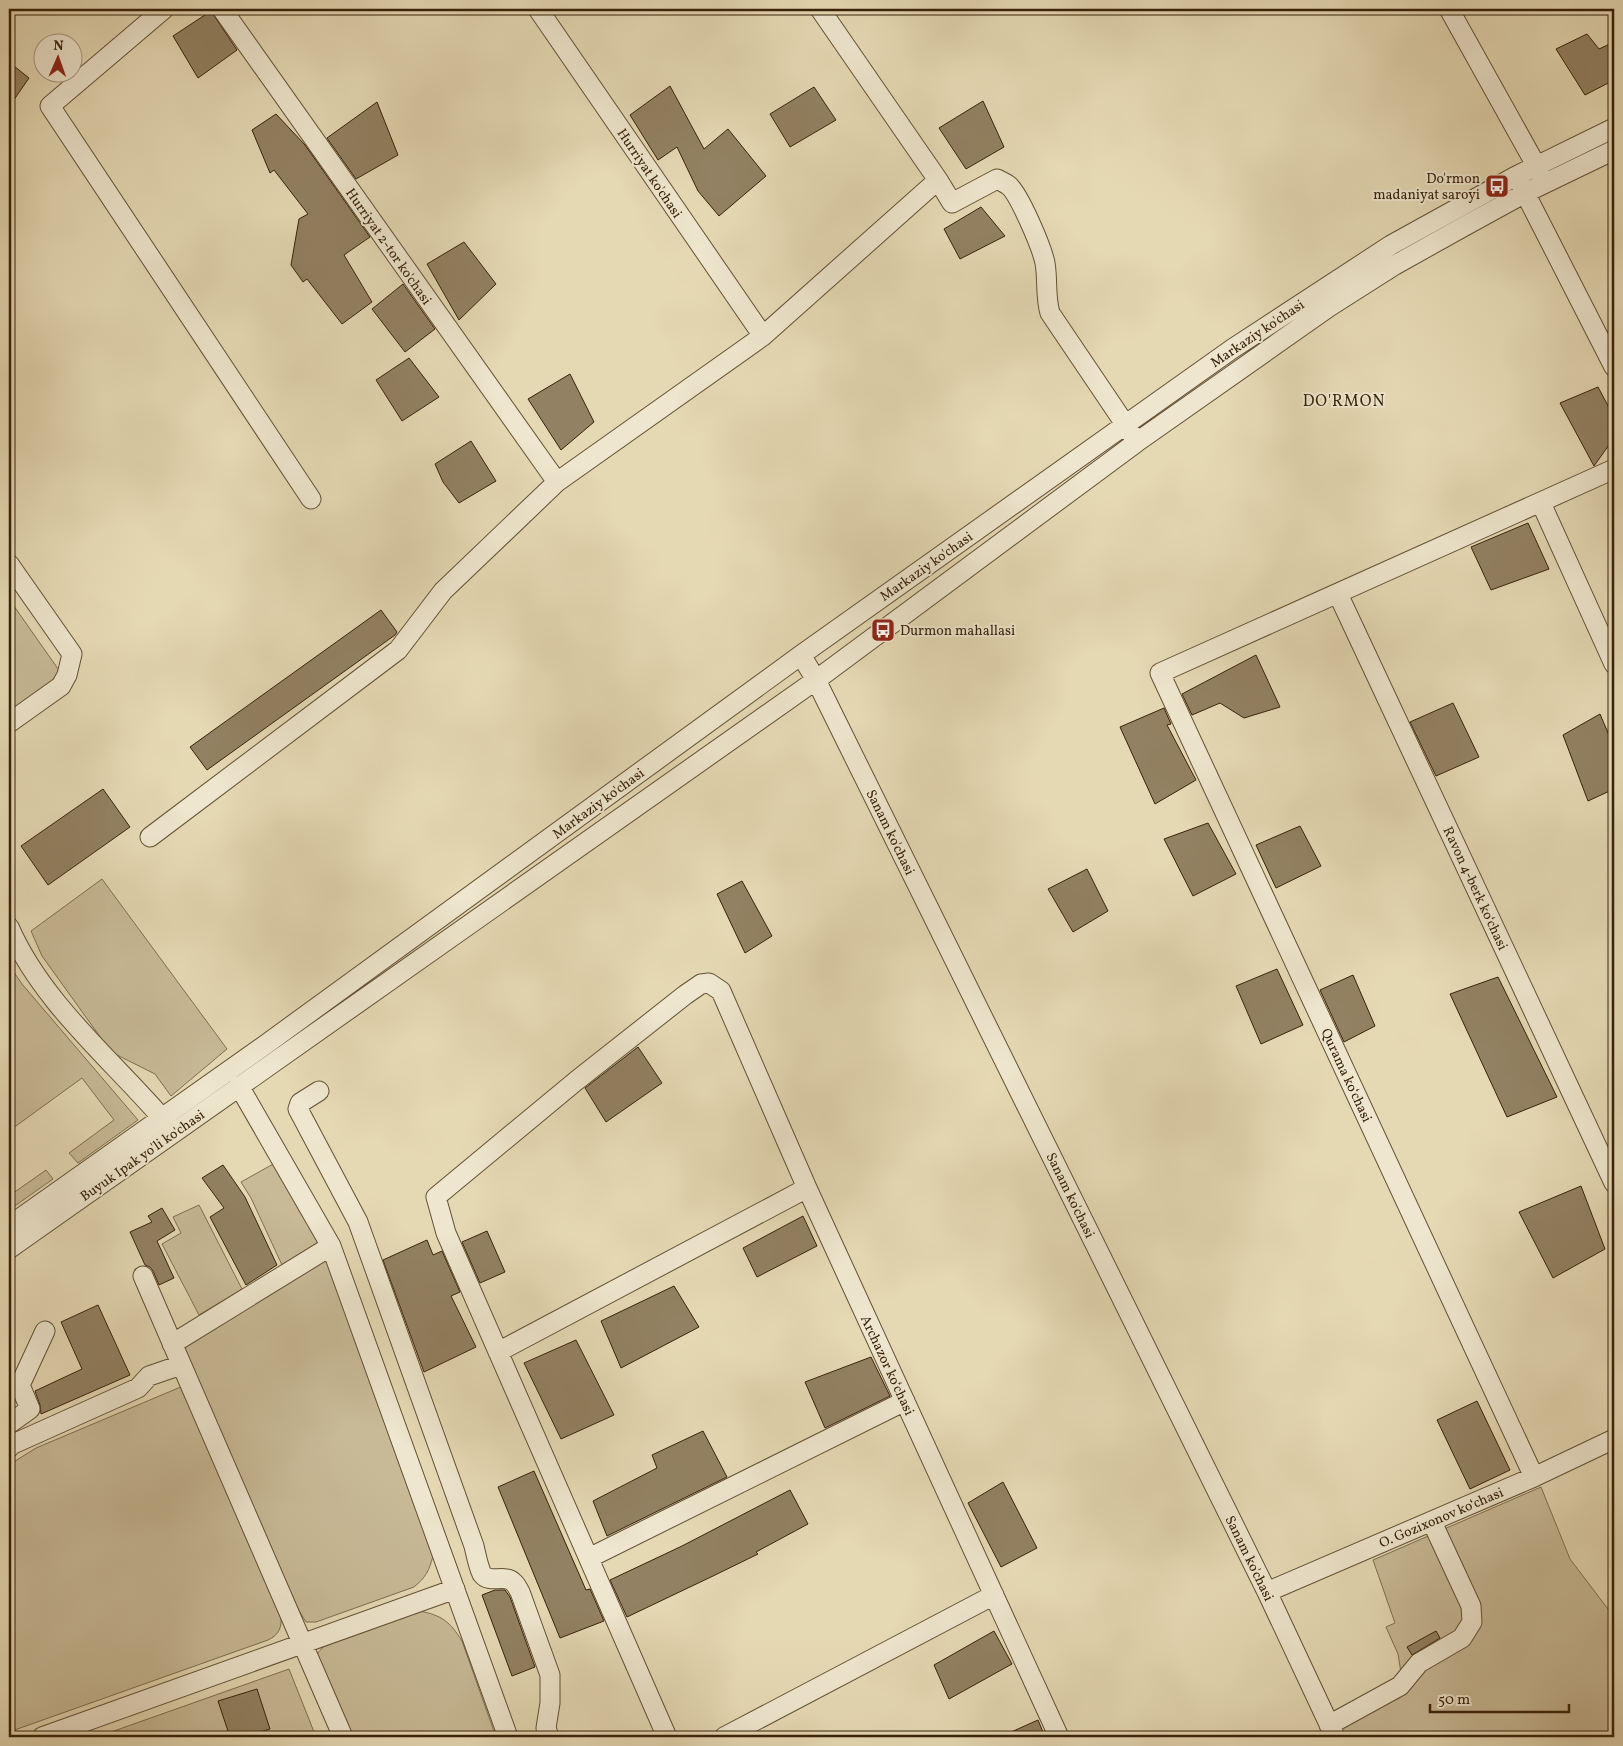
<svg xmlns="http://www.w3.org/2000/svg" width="1623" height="1746" font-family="Vollkorn,serif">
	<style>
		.green { fill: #c8ba97; stroke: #806e50 }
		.building { fill: #928162; stroke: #38220a }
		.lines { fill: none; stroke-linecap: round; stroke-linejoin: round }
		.minor-casing { stroke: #635034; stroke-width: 21 }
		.minor { stroke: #eee6ce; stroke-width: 19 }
		.labels { text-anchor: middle; stroke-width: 4; stroke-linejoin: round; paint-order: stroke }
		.street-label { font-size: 14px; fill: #38220a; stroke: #eee6ce }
		.poi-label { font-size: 14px; fill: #38220a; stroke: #eee6ce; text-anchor: end }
		.quarter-label { font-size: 16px; letter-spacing: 1px; fill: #38220a; stroke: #eee6ce }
	</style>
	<rect width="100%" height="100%" fill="#e5d9b4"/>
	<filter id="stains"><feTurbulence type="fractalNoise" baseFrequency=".004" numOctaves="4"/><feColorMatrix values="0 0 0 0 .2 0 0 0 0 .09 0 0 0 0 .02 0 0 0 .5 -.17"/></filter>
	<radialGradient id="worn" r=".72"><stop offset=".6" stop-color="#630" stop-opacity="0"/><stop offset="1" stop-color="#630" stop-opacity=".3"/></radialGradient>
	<path class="green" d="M9,599L63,676L9,714Z
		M102,879L227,1049L171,1096L155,1074L111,1052L42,956L31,931Z
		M9,965L22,984L138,1120L78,1163L69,1153L114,1120L82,1078L9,1131Z
		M275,1163L321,1242L282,1265L251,1198L241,1182Z
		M46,1170L53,1179L9,1210V1196Z
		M199,1205L242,1289L199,1315L162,1244L181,1233L173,1217Z
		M326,1256L433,1556C429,1571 426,1577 414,1587L316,1622H306L298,1609L182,1349Z
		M183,1386L281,1616C282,1627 279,1635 268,1640L9,1732V1469L12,1463L36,1448Z
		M1541,1487L1570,1559L1614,1617V1737H1346L1335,1714L1402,1679L1398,1654L1386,1627L1395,1623L1373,1560Z
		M419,1611C442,1615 450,1622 462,1641L496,1737H353L317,1654L324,1646Z
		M289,1669L316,1737H97Z"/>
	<path class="building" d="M211,11L237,50L198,78L173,36Z
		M1587,34L1599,49L1614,42V80L1585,95L1556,49Z
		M9,62L29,78L9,107Z
		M670,86L704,149L728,129L766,176L719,216L698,191L677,147L658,160L630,115Z
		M814,87L836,120L790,147L770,114Z
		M983,101L1004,147L966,169L939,128Z
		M377,102L398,155L356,179L327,138Z
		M276,114L305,145L370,237L344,255L372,302L342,324L307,279L303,282L291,265L299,219L308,214L274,170L270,173L252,130Z
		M981,207L1005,236L960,259L944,229Z
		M464,242L496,284L459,320L427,264Z
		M403,284L435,329L405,352L372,309Z
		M409,358L439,397L402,421L376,380Z
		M570,374L594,422L561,450L528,399Z
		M1598,387L1614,417V438L1594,466L1560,403Z
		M471,441L496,481L459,503L443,482L435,464Z
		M1528,523L1549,569L1491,590L1471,547Z
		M381,610L397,632L395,635L207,770L190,747Z
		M1256,655L1280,707L1244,718L1220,703L1192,715L1182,694Z
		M1453,703L1479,757L1436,776L1410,722Z
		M1164,708L1171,724L1167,725L1196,780L1155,804L1120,727Z
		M1600,714L1614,747V789L1588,801L1563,735Z
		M103,789L130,827L48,885L21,846Z
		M1208,823L1236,874L1193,896L1164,839Z
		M1300,826L1321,866L1276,888L1256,845Z
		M1087,869L1108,911L1073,932L1048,889Z
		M742,881L772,936L745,953L717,894Z
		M1277,969L1303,1025L1261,1044L1236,986Z
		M1353,975L1375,1026L1344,1042L1320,990Z
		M1498,977L1557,1097L1507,1117L1450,994Z
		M638,1047L662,1083L606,1122L585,1088Z
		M223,1165L245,1197L277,1265L246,1285L210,1217L224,1208L202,1178Z
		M1581,1186L1605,1249L1553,1278L1519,1212Z
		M162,1208L175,1230L157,1241L174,1278L159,1285L153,1271L150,1267L145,1265L130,1232L152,1222L148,1216Z
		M803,1216L817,1246L757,1277L743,1248Z
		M487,1231L505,1272L480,1283L462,1242Z
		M427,1240L433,1255L442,1251L460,1292L451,1296L476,1347L424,1372L383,1260Z
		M674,1286L699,1327L621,1368L601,1321Z
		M98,1305L130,1375L41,1414L40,1405L35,1391L82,1369L61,1322Z
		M576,1340L614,1415L561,1439L524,1363Z
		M871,1357L890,1396L825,1428L805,1382Z
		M1477,1401L1510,1470L1470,1489L1437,1420Z
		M703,1431L727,1477L607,1536L593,1501L657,1468L652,1455Z
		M534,1471L586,1590L590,1589L604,1621L560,1638L498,1487Z
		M1003,1482L1037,1548L1001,1567L968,1503Z
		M790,1490L808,1524L756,1552L758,1554L713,1576L627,1617L610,1580L682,1546Z
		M495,1590H505L510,1597L535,1667L512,1676L482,1595Z
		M994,1631L1012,1664L949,1699L934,1665Z
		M1436,1631L1440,1638L1412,1655L1407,1647Z
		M257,1689L270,1729L244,1737H230L218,1701Z
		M1038,1720L1045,1737H1000Z"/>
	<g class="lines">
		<g class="minor-casing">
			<path id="minor" d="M164,9L50,106L311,499
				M222,9L557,482
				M538,9L763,336
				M820,9L938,180L952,203L997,179C1001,181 1005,183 1008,185C1019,193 1042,248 1045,263C1048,280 1045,296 1050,313L1133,436
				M1449,9L1542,176
				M1520,183L1614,367
				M1541,503L1614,664
				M9,564L72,654L67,675L61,686L9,723
				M1338,594L1614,1183
				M801,655L816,680L1267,1592L1335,1737
				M150,837L398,650L443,591L557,482L763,336L938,180
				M9,927C43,1005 115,1062 169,1126
				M239,1086L331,1246L508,1737
				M319,1091L300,1103L298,1109L358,1222L474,1546C476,1554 478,1566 482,1574C489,1584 505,1574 513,1582C516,1584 518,1589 520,1592L550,1675V1703L546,1728L549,1737
				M9,1226L265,1045L801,655L1232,349L1391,245L1516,176L1614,128
				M9,1249L816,680L1137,442L1329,307L1395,265L1463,227L1525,193L1614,150
				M143,1276L343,1737
				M172,1344L331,1246
				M498,1352L807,1188
				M9,1424L30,1409L20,1385L45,1331
				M9,1448L11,1445L138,1388L149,1376L181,1365
				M1534,1477L1160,673L1614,469
				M589,1558L905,1401
				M1267,1592L1534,1477L1614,1439
				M1329,1725L1400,1686L1419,1663L1462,1638L1472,1622L1471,1606L1432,1522
				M42,1737L455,1589
				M667,1737L446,1233L436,1197L576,1081L685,995L701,984L709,983L721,991L807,1188L1059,1737
				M724,1737L994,1595"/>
		</g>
		<use href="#minor" class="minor"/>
	</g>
	<defs>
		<g id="bus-square" transform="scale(1.25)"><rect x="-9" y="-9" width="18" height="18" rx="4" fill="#8f2418" stroke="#eee6ce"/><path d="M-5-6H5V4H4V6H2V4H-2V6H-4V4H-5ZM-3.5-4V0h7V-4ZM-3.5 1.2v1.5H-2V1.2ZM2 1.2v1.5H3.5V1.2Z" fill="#fff"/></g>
	</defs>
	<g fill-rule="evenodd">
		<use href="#bus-square" x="1497" y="186"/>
		<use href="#bus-square" x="883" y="630"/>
	</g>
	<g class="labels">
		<g class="street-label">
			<text transform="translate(650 173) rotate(56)" y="5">Hurriyat ko'chasi</text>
			<text transform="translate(389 246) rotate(55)" y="5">Hurriyat 2-tor ko'chasi</text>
			<text transform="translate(1257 333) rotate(-34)" y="5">Markaziy ko'chasi</text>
			<text transform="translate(926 566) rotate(-35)" y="5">Markaziy ko'chasi</text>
			<text transform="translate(598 803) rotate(-36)" y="5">Markaziy ko'chasi</text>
			<text transform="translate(891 832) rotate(64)" y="5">Sanam ko'chasi</text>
			<text transform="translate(1476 888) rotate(65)" y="5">Ravon 4-berk koʻchasi</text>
			<text transform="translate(1347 1075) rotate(65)" y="5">Qurama koʻchasi</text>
			<text transform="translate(142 1155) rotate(-35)" y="5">Buyuk Ipak yo'li ko'chasi</text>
			<text transform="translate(1071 1195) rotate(64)" y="5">Sanam ko'chasi</text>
			<text transform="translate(888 1365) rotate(65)" y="5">Archazor ko‘chasi</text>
			<text transform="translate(1441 1517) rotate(-23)" y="5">O. Gozixonov koʻchasi</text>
			<text transform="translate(1250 1558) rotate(64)" y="5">Sanam ko'chasi</text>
		</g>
		<g class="poi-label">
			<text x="1480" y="183">Do'rmon<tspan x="1480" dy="16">madaniyat saroyi</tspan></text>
			<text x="900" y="635" text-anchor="start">Durmon mahallasi</text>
		</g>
		<g class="quarter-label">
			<text x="1344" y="406">DO'RMON</text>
		</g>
	</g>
	<rect width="1623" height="1746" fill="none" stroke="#e5d9b4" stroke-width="30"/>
	<rect x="10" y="10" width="1603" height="1726" fill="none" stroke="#38220a" stroke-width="2.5"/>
	<rect x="15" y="15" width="1593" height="1716" fill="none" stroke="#38220a"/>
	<g transform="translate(58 58) rotate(2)"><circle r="24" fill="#eee6ce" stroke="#a59880"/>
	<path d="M0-4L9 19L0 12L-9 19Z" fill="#8f2418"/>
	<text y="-8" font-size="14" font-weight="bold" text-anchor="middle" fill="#38220a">N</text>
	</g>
	<path d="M1430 1704v8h139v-8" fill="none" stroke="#38220a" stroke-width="2.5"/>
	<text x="1438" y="1704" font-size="15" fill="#38220a" stroke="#eee6ce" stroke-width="4" paint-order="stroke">50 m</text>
	<rect width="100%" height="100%" filter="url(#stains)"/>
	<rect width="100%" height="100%" fill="url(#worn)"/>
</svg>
